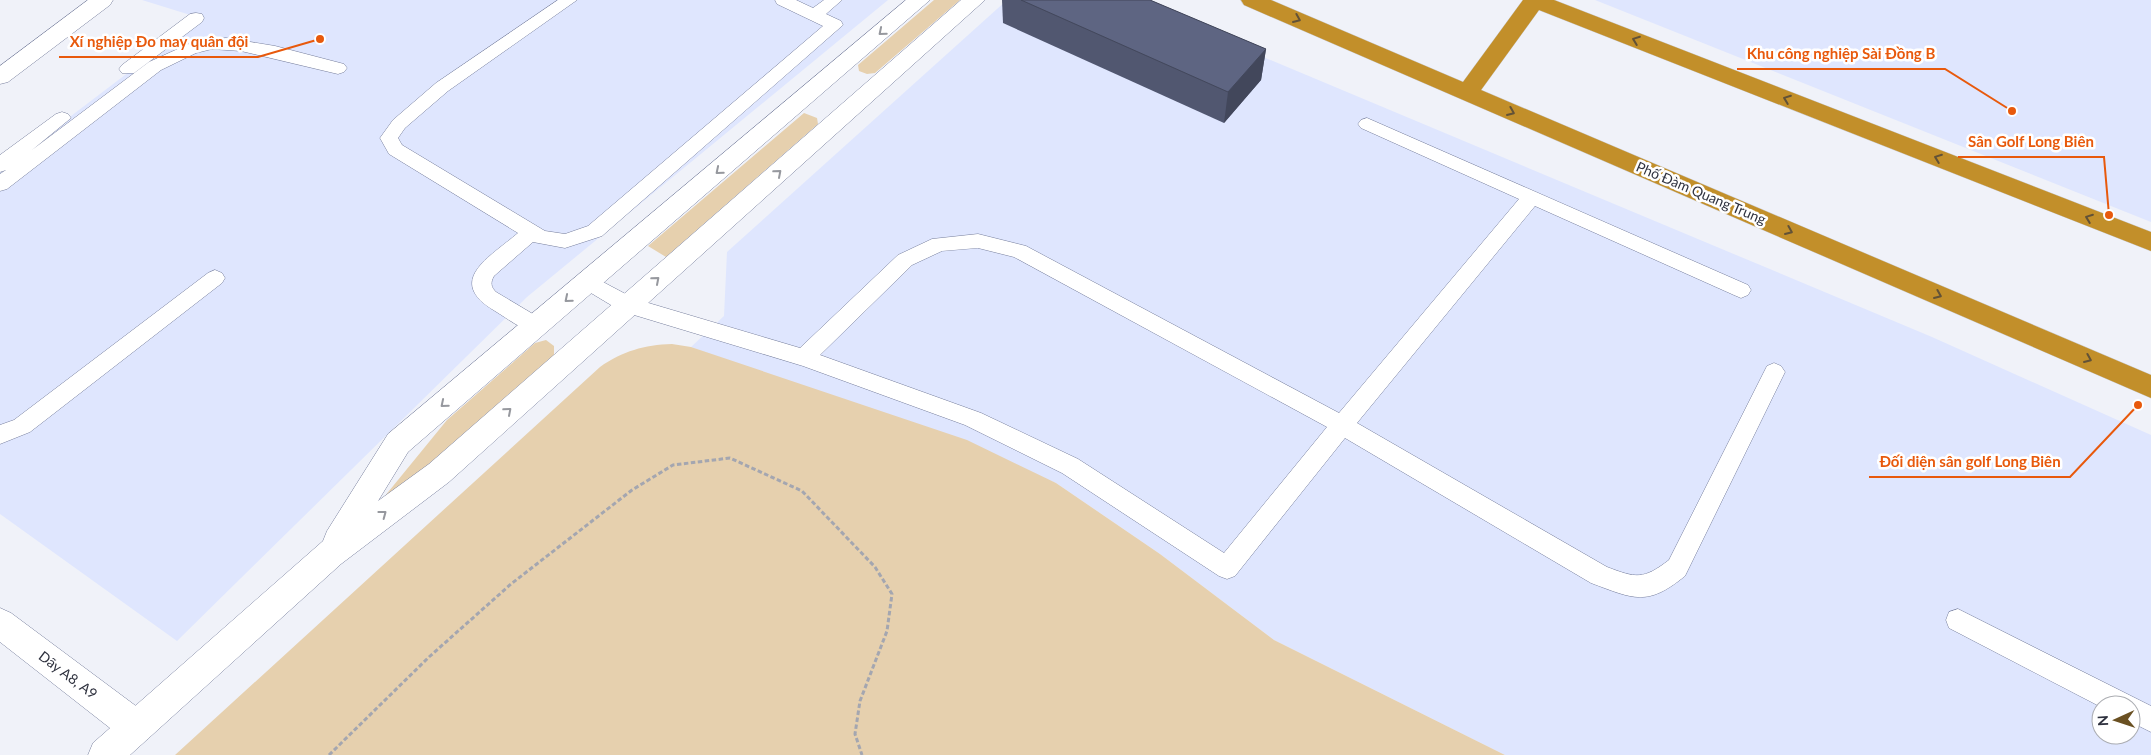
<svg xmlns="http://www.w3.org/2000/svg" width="2151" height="755" font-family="Lato,sans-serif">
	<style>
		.built { fill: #dfe6fe; fill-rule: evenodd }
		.green { fill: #e6d0ae }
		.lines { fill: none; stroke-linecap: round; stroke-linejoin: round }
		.lane-casing { stroke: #767e9c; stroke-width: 1 }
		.street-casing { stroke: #767e9c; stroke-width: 1 }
		.secondary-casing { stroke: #767e9c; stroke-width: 1 }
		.highway-casing { stroke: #cdced1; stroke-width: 1 }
		.path { stroke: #a4a6b0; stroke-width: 3; stroke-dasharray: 4.5 2.5; stroke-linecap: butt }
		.lane { fill: #fff; fill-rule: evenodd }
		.street { fill: #fff; fill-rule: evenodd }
		.secondary { fill: #fff; fill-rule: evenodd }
		.highway { fill: #c28f2a; fill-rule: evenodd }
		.wall { fill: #515770 }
		.shaded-wall { fill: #42475b }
		.building { fill: #5e6582; stroke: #42475b }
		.oneway { stroke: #625237 }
		.oneway2 { stroke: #96989e }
		.labels { text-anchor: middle; stroke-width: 5; stroke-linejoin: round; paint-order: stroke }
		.street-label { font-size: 14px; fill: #2e313e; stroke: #fff }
		.leader { fill: none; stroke: #e8590c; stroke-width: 2 }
		.callout-dot { fill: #e8590c; stroke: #fff; stroke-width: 2 }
		.callout-label { font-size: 15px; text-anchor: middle; font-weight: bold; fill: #e8590c; stroke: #fff; stroke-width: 5; stroke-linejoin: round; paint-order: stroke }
	</style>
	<rect width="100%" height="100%" fill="#f0f2f9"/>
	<path class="built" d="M142,0H888L527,297L177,641L0,514V170L200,18Z
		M1007,0H1127L1932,337L2151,435V755H1505L1274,640L1160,554L1056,483L691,347L724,316L727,252ZM2101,705H2131V735H2101Z
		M1595,0H2151V222Z"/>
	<path class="green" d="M934,0H960L875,73L867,74L859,71L858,65Z
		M804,113L817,118L818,124L666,257L648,246Z
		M546,340L554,346V355L382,505L380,502L447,420L535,343Z
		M672,344L691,347L967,440L1056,483L1160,554L1274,640L1505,755H175L600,367C623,351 644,345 672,344Z"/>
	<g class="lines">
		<g class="lane-casing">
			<path id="lane" d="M558,0H577L448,91L405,128L398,138L402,145L545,231L565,234L588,226L823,26L777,4L775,0H796L813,8L824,0H842L826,14L841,21L843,25L602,236L565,248L533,242L494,276C490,283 491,287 496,292L543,320L546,326L543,332L536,334C521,329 508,319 495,311C444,281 490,257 518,233L389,154L380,138L393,120L436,83Z
				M196,13L202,14L204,18L202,22L134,73H122L119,69L122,65L190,14Z
				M226,38L275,46L344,64L347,68L344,72L338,74L241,51L212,49L196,53L161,70L7,189L0,191V174L6,170L0,172V155L56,114L62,112L68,114L71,118L32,150L149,62L191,43Z
				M1367,118L1748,285L1751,290L1748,295L1741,298L1734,295L1535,206L1357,423L1607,567C1636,578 1643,580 1669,560L1767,366L1774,363L1781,366L1785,372L1685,576C1647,607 1634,599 1591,583L1345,438L1235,576L1227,579L1219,576L1062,473L965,425L803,366L621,311L581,287L578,282L581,277L588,274L635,299L800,348L898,255L932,239L978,234L1026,246L1339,413L1519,199L1361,128L1358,124L1361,120ZM978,248L1014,257L1327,427L1224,553L1078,459L981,413L820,355L912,265L942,251Z
				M215,270L222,273L225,278L222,283L30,432L0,444V425L14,420L208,273Z
				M1958,609L2151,706V732L2131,722V705H2101V707L1949,628L1946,620L1949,612Z"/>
		</g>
		<g class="street-casing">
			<path id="street" d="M88,0H113L110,5L8,82L0,84V66Z
				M0,608L11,613L148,715L153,727L148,739L136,743L124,739L0,642Z"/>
		</g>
		<g class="secondary-casing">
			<path id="secondary" d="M906,0H930L408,452L378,501L429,464L961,0H985L449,482L341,564L130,755H88L93,743L323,541L327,531L388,434Z"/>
		</g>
		<g class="highway-casing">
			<path id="highway" d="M1241,0H1271L1463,82L1523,0H1554L2151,232V251L1539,10L1481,90L2151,375V398L1244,5Z"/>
		</g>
		<path class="path" d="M329,755L429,657L511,584L632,490L673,465L730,458L802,491L875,567L892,594L887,631L860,701L855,734L862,755"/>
		<use href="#lane" class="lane"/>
		<use href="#street" class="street"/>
		<use href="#secondary" class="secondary"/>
		<use href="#highway" class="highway"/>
	</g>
	<path class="wall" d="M1002,0H1150L1266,49L1261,80L1224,123L1003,23Z"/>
	<path class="shaded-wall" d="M1266,49L1261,80L1224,123L1228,92Z"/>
	<path class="building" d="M1021,0H1150L1266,49L1228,92Z"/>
	<defs><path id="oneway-chevron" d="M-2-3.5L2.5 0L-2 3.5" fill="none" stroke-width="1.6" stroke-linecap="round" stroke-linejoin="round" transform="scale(1.25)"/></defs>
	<g class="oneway">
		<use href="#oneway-chevron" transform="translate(1297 19) rotate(23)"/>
		<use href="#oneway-chevron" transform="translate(1636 40) rotate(-159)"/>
		<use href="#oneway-chevron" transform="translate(1787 99) rotate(-159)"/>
		<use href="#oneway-chevron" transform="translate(1511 112) rotate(23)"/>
		<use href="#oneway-chevron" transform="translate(1938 158) rotate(-159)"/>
		<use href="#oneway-chevron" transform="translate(2089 218) rotate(-159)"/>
		<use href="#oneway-chevron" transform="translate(1789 231) rotate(23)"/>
		<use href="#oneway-chevron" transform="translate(1938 295) rotate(23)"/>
		<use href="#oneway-chevron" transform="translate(2088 359) rotate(23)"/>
	</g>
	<g class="oneway2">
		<use href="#oneway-chevron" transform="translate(882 32) rotate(140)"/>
		<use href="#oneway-chevron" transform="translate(719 171) rotate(140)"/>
		<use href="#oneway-chevron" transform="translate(778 173) rotate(-41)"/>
		<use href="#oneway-chevron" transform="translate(656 280) rotate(-41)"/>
		<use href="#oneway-chevron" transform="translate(568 299) rotate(140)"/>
		<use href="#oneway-chevron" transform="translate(444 404) rotate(140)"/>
		<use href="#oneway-chevron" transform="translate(508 411) rotate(-41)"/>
		<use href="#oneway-chevron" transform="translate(383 514) rotate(-37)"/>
	</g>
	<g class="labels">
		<g class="street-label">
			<text transform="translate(1701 193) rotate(23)" y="5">Phố Đàm Quang Trung</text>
			<text transform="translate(68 675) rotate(37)" y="5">Dãy A8, A9</text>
		</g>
	</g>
	<path class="leader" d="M320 39L258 57H59M2012 111L1945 69H1737M2109 215L2104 157H1958M2138 405L2070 477H1869"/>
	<g class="callout-dot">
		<circle cx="320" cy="39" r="5"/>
		<circle cx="2012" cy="111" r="5"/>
		<circle cx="2109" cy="215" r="5"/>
		<circle cx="2138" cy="405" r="5"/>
	</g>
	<g class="callout-label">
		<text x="159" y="47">Xí nghiệp Đo may quân đội</text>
		<text x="1841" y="59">Khu công nghiệp Sài Đồng B</text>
		<text x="2031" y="147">Sân Golf Long Biên</text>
		<text x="1970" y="467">Đối diện sân golf Long Biên</text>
	</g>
	<g transform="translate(2116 720) rotate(267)"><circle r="24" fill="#ffffff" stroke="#abadb2"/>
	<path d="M0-4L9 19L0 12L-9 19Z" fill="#6a5022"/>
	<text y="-8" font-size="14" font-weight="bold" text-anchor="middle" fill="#2e313e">N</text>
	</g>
</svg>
